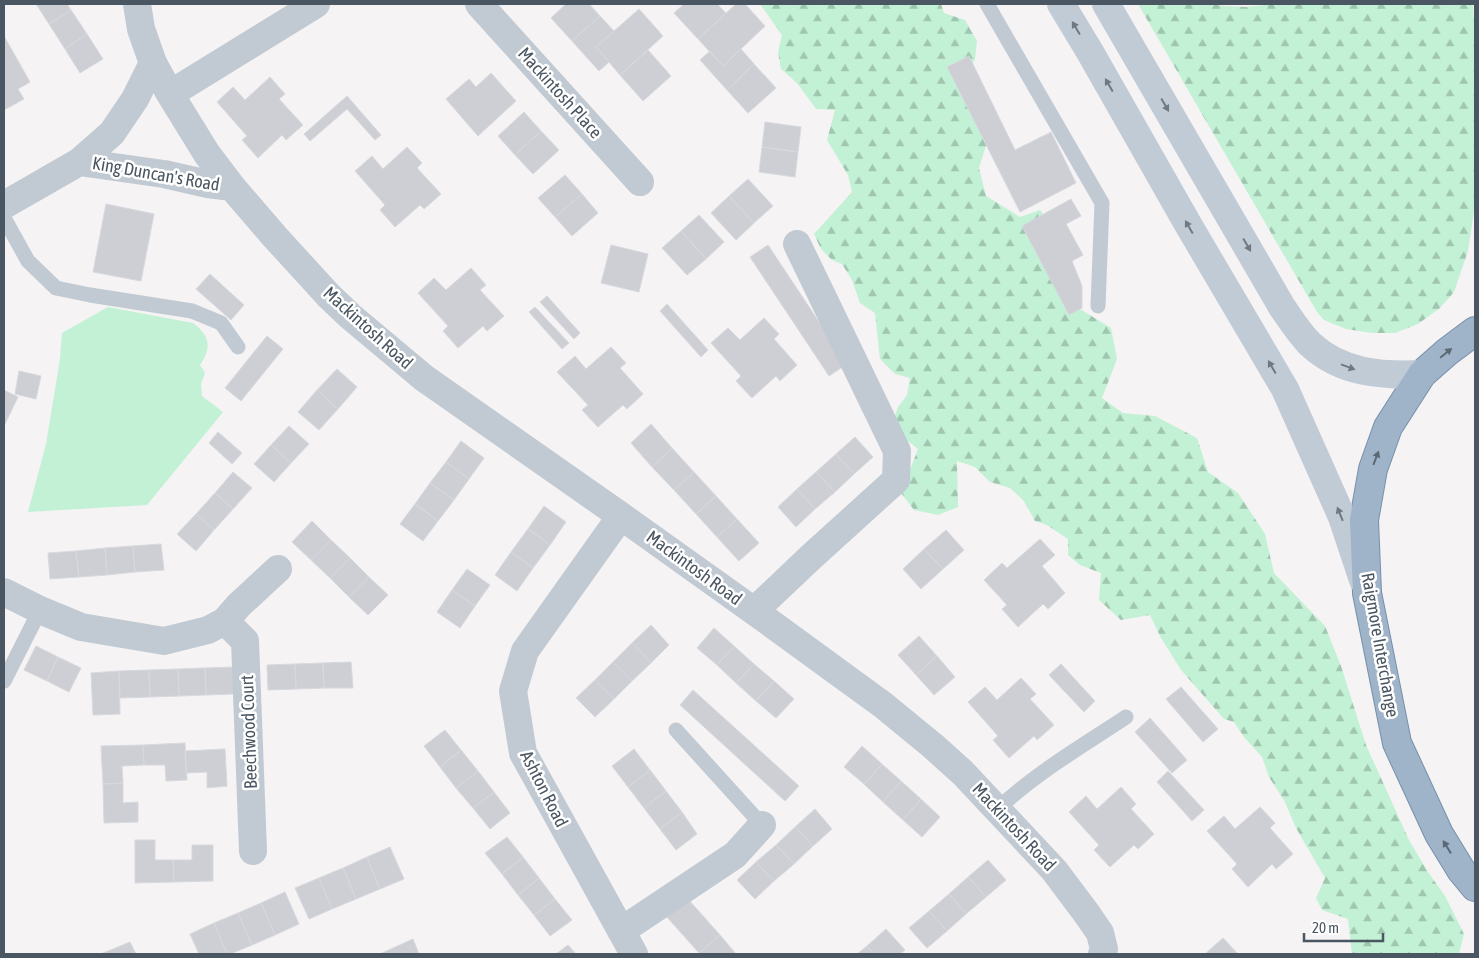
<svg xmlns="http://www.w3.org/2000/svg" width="1479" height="958" font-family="'Asap Condensed',sans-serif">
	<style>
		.forest { fill: url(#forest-firs) }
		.park { fill: #c3f1d5 }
		.building { fill: #cdcfd5; stroke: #d7d9de }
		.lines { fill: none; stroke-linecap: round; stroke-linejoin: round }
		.trunk-casing { stroke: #7690ad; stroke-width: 30 }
		.service { stroke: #c1cad2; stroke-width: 15 }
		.minor { stroke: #c1cad2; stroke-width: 28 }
		.secondary { stroke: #c1cbd6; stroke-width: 28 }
		.trunk { stroke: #9fb4c9; stroke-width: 28 }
		.oneway { fill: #6e7984 }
		.oneway2 { fill: #5b6976 }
		.labels { text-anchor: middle; stroke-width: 5; stroke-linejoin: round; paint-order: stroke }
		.street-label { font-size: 18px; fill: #4a5661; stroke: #fff }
	</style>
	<defs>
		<pattern id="forest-firs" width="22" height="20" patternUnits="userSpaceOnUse" patternTransform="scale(1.25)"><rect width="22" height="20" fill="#c3f1d5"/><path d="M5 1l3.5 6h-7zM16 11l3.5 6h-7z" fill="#a0c6b0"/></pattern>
	</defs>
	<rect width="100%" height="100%" fill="#f5f3f3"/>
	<path class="forest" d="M760,4H941L944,13L965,20L977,41L975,59L970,69L993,123L979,168L986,196L1020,217L1040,210L1056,231L1080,309L1111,328L1117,359L1102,398L1123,413L1155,416L1197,438L1208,472L1238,493L1265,534L1274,573L1325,626L1341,666L1366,745L1409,840L1428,872L1445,896L1464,934L1459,954H1352L1348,919L1322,910L1316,898L1325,878L1296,828L1285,802L1269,777L1262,757L1244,737L1234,722L1224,719L1181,670L1161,638L1150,615L1121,620L1099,600L1101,573L1080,565L1068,555V539L1047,525L1035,521L1024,501L1010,488L990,482L975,467L957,461L958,507L938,515L914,510L901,493L918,449L903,437L895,416L898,407L907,395L910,378L895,374L880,359L875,313L860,303L852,280L842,264L832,260L821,249L814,234L852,192L848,175L827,140L835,110L816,109L797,83L781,69L778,52L782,35Z
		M1138,4H1210L1224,6L1245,7L1274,4H1473L1475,41V204L1468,251L1454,292L1440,308L1418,324L1395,333H1372L1346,329L1324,320L1317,312Z"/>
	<path class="park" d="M108,307L193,323C210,336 212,347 200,365L205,373L201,384L202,396L223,412L147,505L28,512L46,444L60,359L62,333Z"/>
	<path class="building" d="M36,4H67L71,10L49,24Z
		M566,4H589L600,16L572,41L551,18Z
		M684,4H717L726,13L698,39L674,13Z
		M736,4H745L765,26L723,66L698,39Z
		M639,9L663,36L620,75L596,47Z
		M71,10L87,34L65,49L49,24Z
		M600,16L614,31L596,47L609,62L599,71L572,41Z
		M87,34L103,59L80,73L65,49Z
		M4,36L30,82L18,89L24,99L4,110Z
		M741,49L754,64L727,90L700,60L710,51L723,66Z
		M648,50L671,76L643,101L620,75Z
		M969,56L1015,150L1051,132L1076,183L1020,212L947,67Z
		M754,64L776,88L748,113L727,90Z
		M491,73L516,101L478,136L446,99L469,79L476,87Z
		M270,77L285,94L279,99L303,125L286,140L282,135L258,158L242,140L247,136L217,102L233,87L245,100Z
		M347,96L381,135L375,140L347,109L310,141L304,134Z
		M524,112L541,131L515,155L498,136Z
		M765,122L801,127L798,152L762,147Z
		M541,131L559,150L533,174L515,155Z
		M407,147L422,163L417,168L441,194L424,209L420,205L395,227L380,210L385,205L355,171L372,156L383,169Z
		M762,147L798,152L795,177L759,172Z
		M565,175L582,194L555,217L538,198Z
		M748,179L773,206L754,223L729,196Z
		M582,194L598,213L572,236L555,217Z
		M729,196L754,223L736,240L711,213Z
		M1071,199L1081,216L1066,224L1083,255L1072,261L1082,286V308L1069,315L1022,226Z
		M106,204L154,214L141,281L93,272Z
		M699,215L724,242L706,259L681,231Z
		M681,231L706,259L687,275L662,248Z
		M611,245L648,254L639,292L601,283Z
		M768,245L847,364L829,376L750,257Z
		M471,268L486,285L480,290L504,316L487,331L483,326L458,348L443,331L448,326L418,293L434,278L446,290Z
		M210,274L244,305L231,320L196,289Z
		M547,296L580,333L574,339L540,302Z
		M667,304L708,350L701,357L660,311Z
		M535,307L569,343L562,349L529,312Z
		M764,318L779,334L774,339L797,365L780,381L776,376L752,398L736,381L741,376L711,343L728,328L740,340Z
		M267,336L283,349L241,401L225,388Z
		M611,347L626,363L620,368L643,394L627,409L623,405L598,427L582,410L588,405L557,372L575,356L586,369Z
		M337,369L357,387L338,409L317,390Z
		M19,371L41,376L36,399L15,394Z
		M4,390L18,397L5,424L4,423Z
		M317,390L338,409L319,430L298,412Z
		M651,424L672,448L652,467L631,443Z
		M289,426L309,444L291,463L271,445Z
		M218,432L242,453L232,464L209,443Z
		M855,437L873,457L854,474L836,454Z
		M461,441L484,458L469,479L446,462Z
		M271,445L291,463L274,482L254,464Z
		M672,448L694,472L674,490L652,467Z
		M836,454L854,474L835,492L816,472Z
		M446,462L469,479L454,500L430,483Z
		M233,472L252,488L233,509L215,493Z
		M694,472L716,496L696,514L674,490Z
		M816,472L835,492L815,509L797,489Z
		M430,483L454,500L438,521L415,504Z
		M797,489L815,509L796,527L778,507Z
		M215,493L233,509L214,530L196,514Z
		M716,496L737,519L717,537L696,514Z
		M415,504L438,521L423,541L400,524Z
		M544,506L566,522L550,545L528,529Z
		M196,514L214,530L196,551L177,534Z
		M737,519L759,543L739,561L717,537Z
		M312,521L331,540L311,560L292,542Z
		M528,529L550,545L533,568L511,552Z
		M946,530L964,550L943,569L924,549Z
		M1040,539L1055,555L1042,566L1065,593L1048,609L1043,604L1018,627L1002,609L1007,605L984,580L1002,563L1007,568Z
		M331,540L350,558L330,578L311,560Z
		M161,544L164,570L135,572L133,546Z
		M133,546L135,572L107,575L105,548Z
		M105,548L107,575L79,577L76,551Z
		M924,549L943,569L921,589L903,569Z
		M76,551L79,577L50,579L48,553Z
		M511,552L533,568L517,591L495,575Z
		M350,558L369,577L349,597L330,578Z
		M467,569L490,585L475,606L452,590Z
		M369,577L388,595L368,615L349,597Z
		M452,590L475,606L460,628L437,612Z
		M651,625L669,645L651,663L632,643Z
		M714,628L734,646L717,665L697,648Z
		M919,636L937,656L916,675L898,655Z
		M632,643L651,663L632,681L613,662Z
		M36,646L58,657L47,681L24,670Z
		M734,646L754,664L736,683L717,665Z
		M937,656L955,677L934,695L916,675Z
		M58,657L81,668L69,692L47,681Z
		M351,662L353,688H324L323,663Z
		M613,662L632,681L614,699L595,680Z
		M323,663L324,688L296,689L295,664Z
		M295,664L296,689L268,690L267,665Z
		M754,664L774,681L756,701L736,683Z
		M1061,664L1095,701L1084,712L1049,675Z
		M233,667L234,694L206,695L205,668Z
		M205,668L206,695L179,696L178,669Z
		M178,669L179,696L150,697L149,670Z
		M149,670L150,697L120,698L119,671Z
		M119,671L120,714L93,715L91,673Z
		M1021,678L1036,694L1030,699L1054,725L1037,740L1034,736L1009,758L993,740L998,736L968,702L985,687L997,700Z
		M595,680L614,699L595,717L576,698Z
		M774,681L794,699L776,718L756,701Z
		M1181,687L1218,729L1203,742L1166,699Z
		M693,690L799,786L785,801L680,705Z
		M1150,718L1187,760L1172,773L1135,732Z
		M445,730L461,750L440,767L424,746Z
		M185,743L187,780L166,781L165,765H144L143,745Z
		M143,745L144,765L122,766L123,783L103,784L101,746Z
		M862,746L882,764L864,784L844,767Z
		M225,749L227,786L207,788V772L186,773L185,751Z
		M634,749L650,770L628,787L612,766Z
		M461,750L478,771L456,788L440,767Z
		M882,764L901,781L883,802L864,784Z
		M650,770L666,791L644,808L628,787Z
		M478,771L494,792L473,808L456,788Z
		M1168,771L1204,810L1192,821L1157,782Z
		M901,781L921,799L903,820L883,802Z
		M123,783V803L138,802V822L104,823L103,784Z
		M1121,787L1136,804L1131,809L1154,834L1138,849L1134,845L1110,867L1094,850L1099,845L1069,812L1086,796L1097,809Z
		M666,791L682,812L660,829L644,808Z
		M494,792L510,813L490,829L473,808Z
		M921,799L940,817L922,837L903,820Z
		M1260,807L1275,823L1270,828L1293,854L1276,869L1272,864L1248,887L1232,869L1237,864L1207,831L1224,816L1235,829Z
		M815,809L832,829L813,846L795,827Z
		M682,812L697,834L676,850L660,829Z
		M795,827L813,846L794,864L776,845Z
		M507,837L523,857L502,874L485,853Z
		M135,840H155V860H173L174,882L135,883Z
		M192,845H213V881L174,882L173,860H192Z
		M776,845L794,864L774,881L756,862Z
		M390,847L404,879L380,889L367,857Z
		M367,857L380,889L356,899L343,868Z
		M523,857L539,878L518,895L502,874Z
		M988,860L1006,880L986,897L968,877Z
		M756,862L774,881L755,899L737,880Z
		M343,868L356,899L332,909L319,878Z
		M968,877L986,897L966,914L949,894Z
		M319,878L332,909L309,919L295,888Z
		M539,878L555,899L534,915L518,895Z
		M285,892L299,924L275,935L261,903Z
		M949,894L966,914L947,931L929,911Z
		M687,898L720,935L699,953L666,916Z
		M555,899L572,920L550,936L534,915Z
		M261,903L275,935L252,945L238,913Z
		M929,911L947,931L927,948L909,928Z
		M238,913L252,945L230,954H227L214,923Z
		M214,923L227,954H199L190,934Z
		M886,929L905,950L900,954H874L867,946Z
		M720,935L736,954H700L699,953Z
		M1223,938L1238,954H1205Z
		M413,939L419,954H380Z
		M130,942L136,954H101Z
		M568,945L576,954H556Z
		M867,946L874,954H857Z"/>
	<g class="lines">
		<g class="trunk-casing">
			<path id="trunk" d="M1475,331L1447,352L1422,374L1388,427L1373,469L1364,520L1367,593L1397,743L1439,834L1461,870L1475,887"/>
		</g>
		<path class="service" d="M987,4L1102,203L1098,306
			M4,218L28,261L56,288L90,295L192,311L221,323L238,347
			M4,681L40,610
			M676,730L762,825
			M998,809C1034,774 1084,745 1126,717"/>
		<path class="minor" d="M137,4L141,29L153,63L170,94L207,154L232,187L275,237L329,296L350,316L424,378L621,516L754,611L883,705L933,746L963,773L1054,870L1087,914L1100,933L1104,949L1102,954
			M479,4L640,182
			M170,94L316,4
			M79,162L164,174L208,184L232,187
			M4,205L79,162L112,133L135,99L153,63
			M621,516L525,651L513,691L523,753L634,954
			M4,592L40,610L81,627L164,641L208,630L225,621L239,605L278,569
			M754,611L811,557L896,480L897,451L797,244
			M225,621L245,641L253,851
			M621,931L735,855L762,825"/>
		<path class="secondary" d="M1061,4L1090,52L1189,226L1285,389L1342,517L1363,580
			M1106,4L1282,307C1291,320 1299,333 1310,344C1341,373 1381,376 1422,374"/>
		<use href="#trunk" class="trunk"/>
	</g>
	<defs><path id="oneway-solid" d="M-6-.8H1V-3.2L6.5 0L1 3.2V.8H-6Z" transform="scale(1.25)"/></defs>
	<g class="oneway">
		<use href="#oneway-solid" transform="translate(1076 28) rotate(-121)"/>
		<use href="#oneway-solid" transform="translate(1109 85) rotate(-120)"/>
		<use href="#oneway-solid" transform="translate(1165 105) rotate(60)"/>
		<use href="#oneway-solid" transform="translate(1189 227) rotate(-120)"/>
		<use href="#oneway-solid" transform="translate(1247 245) rotate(60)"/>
		<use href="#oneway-solid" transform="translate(1272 367) rotate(-120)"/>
		<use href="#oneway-solid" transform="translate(1348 367) rotate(20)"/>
		<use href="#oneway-solid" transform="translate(1340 514) rotate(-112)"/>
	</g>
	<g class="oneway2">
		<use href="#oneway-solid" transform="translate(1446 353) rotate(-39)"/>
		<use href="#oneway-solid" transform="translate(1376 458) rotate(-69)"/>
		<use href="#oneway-solid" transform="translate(1447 847) rotate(-122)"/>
	</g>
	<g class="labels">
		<g class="street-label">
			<text transform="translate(560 93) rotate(48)" y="6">Mackintosh Place</text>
			<text transform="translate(156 174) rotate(10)" y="6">King Duncan's Road</text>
			<text transform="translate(368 328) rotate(42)" y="6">Mackintosh Road</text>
			<text transform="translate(694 568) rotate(36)" y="6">Mackintosh Road</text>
			<text transform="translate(1380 645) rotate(80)" y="6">Raigmore Interchange</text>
			<text transform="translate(249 732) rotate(-92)" y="6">Beechwood Court</text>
			<text transform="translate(544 789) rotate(63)" y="6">Ashton Road</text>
			<text transform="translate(1014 827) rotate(47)" y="6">Mackintosh Road</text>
		</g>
	</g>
	<rect width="1479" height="958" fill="none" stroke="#4a5661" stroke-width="10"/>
	<path d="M1304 933v8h79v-8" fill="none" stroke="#4a5661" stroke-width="2.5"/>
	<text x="1312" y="933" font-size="15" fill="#4a5661" stroke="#ffffff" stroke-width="4" paint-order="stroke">20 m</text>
</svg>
